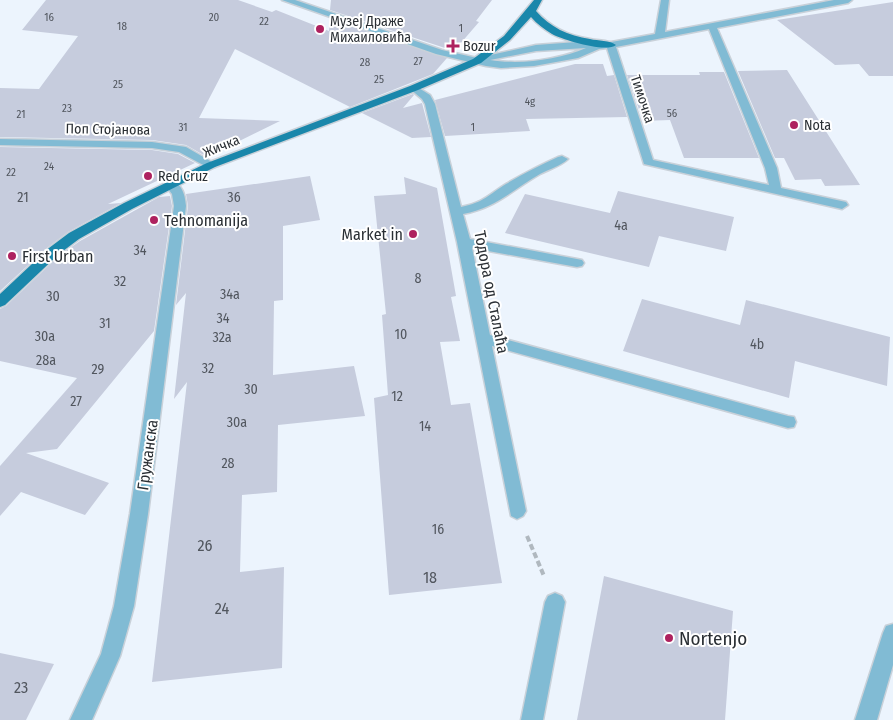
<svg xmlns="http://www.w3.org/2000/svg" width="893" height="720" font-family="'Fira Sans Condensed',sans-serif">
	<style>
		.building { fill: #c6ccdd }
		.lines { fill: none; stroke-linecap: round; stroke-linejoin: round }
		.minor-casing { stroke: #c9d1d9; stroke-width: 3 }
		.major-casing { stroke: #c9d1d9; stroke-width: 3 }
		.path { stroke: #b0b8bf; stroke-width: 4; stroke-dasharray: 6 3; stroke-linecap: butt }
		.minor { fill: #81bbd4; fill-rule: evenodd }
		.major { fill: #1a87ab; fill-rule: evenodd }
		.poi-dot { fill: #ae225f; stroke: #fff; stroke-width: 2 }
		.labels { text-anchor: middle; stroke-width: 4; stroke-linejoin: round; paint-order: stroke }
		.far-number-label { font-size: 11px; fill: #51565e }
		.far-poi-label { font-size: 14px; fill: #2a2f34; stroke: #fff; text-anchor: start }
		.far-street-label { font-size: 14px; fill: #2a2f34; stroke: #fff }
		.number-label { font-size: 14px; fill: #51565e }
		.poi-label { font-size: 16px; fill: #2a2f34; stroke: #fff; text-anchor: start }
		.street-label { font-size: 16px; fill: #2a2f34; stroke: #fff }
		.near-number-label { font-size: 16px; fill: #51565e }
		.near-poi-label { font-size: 19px; fill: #2a2f34; stroke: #fff; text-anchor: start }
	</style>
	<rect width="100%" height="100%" fill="#ecf4fd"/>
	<path class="building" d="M46,0H238L272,12L276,10L329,31L330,19L447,58L433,74L350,107L235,49L199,118L280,121L207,157L186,145L152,140L0,137V88L39,89L78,36L22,30Z
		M331,0H492L476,21L479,22L454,51L330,10Z
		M893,2V76H869L859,64L835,65L777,20Z
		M575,64H603L607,76L614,75L627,117L526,119L530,131L445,136L435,100Z
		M787,70L860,185L825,186L821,179L795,180L784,158H775L738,71Z
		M699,72H724L759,158H684L670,120L643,121L627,75H700Z
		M413,94L414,95L403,108L422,103L431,137L412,138L362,113Z
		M0,147L152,150L178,154L195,163L108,204L121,203L68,232L48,247L0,291Z
		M310,176L320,220L283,226V300L274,301L273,375L354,366L365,416L278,425L277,492L242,495L240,572L284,567L282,668L152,682L187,382L174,399L186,293L176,305L188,206L186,194Z
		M404,177L437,188L456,296L451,297L460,341L440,342L451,405L470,403L502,583L389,595L374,398L388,395L382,315L386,314L374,196L406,194Z
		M618,191L734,217L726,251L659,236L649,267L505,233L525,194L610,213Z
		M170,196L172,206L154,331L57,449L26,453L109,483L85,515L21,492L0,516V466L77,378L0,361V309L6,306L60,255L80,241L159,197Z
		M642,299L740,325L746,300L890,337L887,386L795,361L789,398L623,351Z
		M604,576L733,611L725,720H577Z
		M0,653L54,664L26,720H0Z"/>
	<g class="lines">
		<g class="minor-casing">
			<path id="minor" d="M282,0H295L442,50L477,58L536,45L577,42L606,43L655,34L661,0H669L665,32L834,0H852L848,3L717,28L777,168L781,188L846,202L848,205L842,209L644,164L607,48L599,49L578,58L534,66L501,68L486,66L436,54ZM709,29L765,168L769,185L653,160L616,47ZM586,48C558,60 520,65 490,60L536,51Z
				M414,85L430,95L435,104L461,207C485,202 488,195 506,184C523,174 540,165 558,157L562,156L568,159C561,166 549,169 540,174C512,190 496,208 463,214L470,239L577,259L582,260L584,263L582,266L577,267L472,248L490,335L788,416L794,417L796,422L794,427L788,428L492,346L526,511L523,516L517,519L511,516L457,242L425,104L422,99L409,88Z
				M0,139L152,142L186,147L217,165L215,167H207L179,152L152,148L0,145Z
				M171,181C183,184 185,196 186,206L148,514L134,606L120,656L92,720H70L101,654L114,606L130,514L174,206L172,194L165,185Z
				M555,593L562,596L565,602L543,720H521L545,602L548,596Z
				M893,624V665L877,720H855L883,633L886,626Z"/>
		</g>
		<g class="major-casing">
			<path id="major" d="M534,0H542L536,11C550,27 568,36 590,39C598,41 610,40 616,45C606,53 563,40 552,34C544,29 537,24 531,17L510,40L481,63L418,90L215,167L132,209L79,239L59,254L5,305L0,307V294L49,248L69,233L124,203L207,163L410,86L473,59L504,36Z"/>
		</g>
		<path class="path" d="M527,536L544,576"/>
		<use href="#minor" class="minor"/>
		<use href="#major" class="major"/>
	</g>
	<g class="poi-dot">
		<circle cx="320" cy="29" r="5"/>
		<path d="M450.5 38.5h5v5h5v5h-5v5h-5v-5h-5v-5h5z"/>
		<circle cx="794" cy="125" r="5"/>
		<circle cx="148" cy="176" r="5"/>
		<circle cx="154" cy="220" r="5"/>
		<circle cx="413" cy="234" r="5"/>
		<circle cx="12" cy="256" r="5"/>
		<circle cx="669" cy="638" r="5"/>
	</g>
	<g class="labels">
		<g class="far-number-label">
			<text x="49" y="21">16</text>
			<text x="214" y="21">20</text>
			<text x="264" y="25">22</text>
			<text x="122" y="30">18</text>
			<text x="461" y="32">1</text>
			<text x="418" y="65">27</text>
			<text x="365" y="66">28</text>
			<text x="379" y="83">25</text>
			<text x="118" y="88">25</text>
			<text x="530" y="105">4g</text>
			<text x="67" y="112">23</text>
			<text x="672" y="117">56</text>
			<text x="21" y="118">21</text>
			<text x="183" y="131">31</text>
			<text x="473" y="131">1</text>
			<text x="49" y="170">24</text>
			<text x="11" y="176">22</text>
		</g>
		<g class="far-poi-label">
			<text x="330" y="26">Музеј Драже<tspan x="330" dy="16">Михаиловића</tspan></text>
			<text x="463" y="51">Bozur</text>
			<text x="804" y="130">Nota</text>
			<text x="158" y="181">Red Cruz</text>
		</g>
		<g class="far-street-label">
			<text transform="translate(643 99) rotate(72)" y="5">Тимочка</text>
			<text transform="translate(108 129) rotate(1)" y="5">Поп Стојанова</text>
			<text transform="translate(221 146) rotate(-22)" y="5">Жичка</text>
		</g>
		<g class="number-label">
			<text x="23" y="202">21</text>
			<text x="234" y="202">36</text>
			<text x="621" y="230">4a</text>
			<text x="140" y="255">34</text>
			<text x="418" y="283">8</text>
			<text x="120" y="286">32</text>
			<text x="230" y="299">34a</text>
			<text x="53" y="301">30</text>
			<text x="223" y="323">34</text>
			<text x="105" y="328">31</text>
			<text x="401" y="339">10</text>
			<text x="45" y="341">30a</text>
			<text x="222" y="342">32a</text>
			<text x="757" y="349">4b</text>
			<text x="46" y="365">28a</text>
			<text x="208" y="373">32</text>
			<text x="98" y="374">29</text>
			<text x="251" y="394">30</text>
			<text x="397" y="401">12</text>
			<text x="76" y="406">27</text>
			<text x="237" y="427">30a</text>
			<text x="425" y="431">14</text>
			<text x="228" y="468">28</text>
			<text x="438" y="534">16</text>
		</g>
		<g class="poi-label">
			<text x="164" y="226">Tehnomanija</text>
			<text x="403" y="240" text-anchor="end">Market in</text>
			<text x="22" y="262">First Urban</text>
		</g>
		<g class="street-label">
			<text transform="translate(492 292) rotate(79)" y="6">Тодора од Сталаћа</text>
			<text transform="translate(147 455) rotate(-82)" y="6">Гружанска</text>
		</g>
		<g class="near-number-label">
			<text x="205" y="551">26</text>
			<text x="430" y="583">18</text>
			<text x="222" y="614">24</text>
			<text x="21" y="693">23</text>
		</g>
		<g class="near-poi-label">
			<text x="679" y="645">Nortenjo</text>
		</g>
	</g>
</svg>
